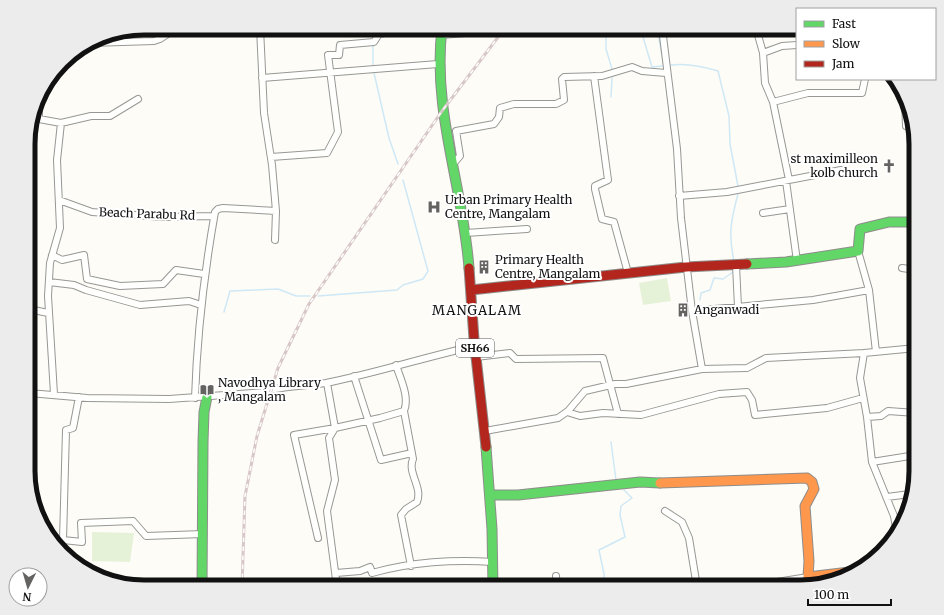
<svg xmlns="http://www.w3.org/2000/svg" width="944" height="615" font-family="Merriweather,serif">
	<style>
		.green { fill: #e6f2d8 }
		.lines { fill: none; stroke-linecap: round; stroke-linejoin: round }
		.stream { stroke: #cfe8f5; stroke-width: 1.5 }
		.street-casing { stroke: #979795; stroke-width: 8 }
		.fast-casing { stroke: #8e8d8b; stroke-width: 11 }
		.slow-casing { stroke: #8e8d8b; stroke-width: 11 }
		.jam-casing { stroke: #8e8d8b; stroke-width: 11 }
		.street { stroke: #fffffe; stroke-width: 6 }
		.fast { stroke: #63d668; stroke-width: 9 }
		.slow { stroke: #ff974d; stroke-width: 9 }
		.jam { stroke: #b3261e; stroke-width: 9 }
		.rail-casing { stroke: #d8c7c7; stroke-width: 3 }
		.rail { stroke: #fff; stroke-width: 1.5; stroke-dasharray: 4.5; stroke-linecap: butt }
		.labels { text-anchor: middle; stroke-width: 4; stroke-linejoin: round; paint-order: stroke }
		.shield { fill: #fff; stroke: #585858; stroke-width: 1 }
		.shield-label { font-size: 11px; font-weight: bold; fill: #111 }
		.poi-label { font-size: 12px; fill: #111; stroke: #fff; text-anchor: start }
		.street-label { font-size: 12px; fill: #111; stroke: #fff }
		.neighbourhood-label { font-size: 13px; letter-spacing: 1px; fill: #111; stroke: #fff }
		.rim { fill: none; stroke: #111; stroke-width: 5 }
	</style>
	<rect width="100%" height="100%" fill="#fdfcf7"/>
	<path class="green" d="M667,278L671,301L643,305L639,283Z
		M92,532L134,533L130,562L92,561Z"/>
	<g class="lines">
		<path class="stream" d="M606,28V49L612,69
			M643,28V37L652,67L662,66
			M657,28L664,66
			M373,38L375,28
			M373,65V46
			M671,65C687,63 702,66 718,71L729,116L730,144L738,186
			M374,73L389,138L398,164
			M611,97L612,78
			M734,261C728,234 731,220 738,194
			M318,296L397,290L403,285L423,279L428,271L403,180
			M700,300L701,293L710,290L714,278L723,279L733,272
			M224,312L230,291L278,289L296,296H310
			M611,442L616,480
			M605,587L604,574L599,550L625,537L620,515L621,506L632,498L624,490
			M642,587L643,578"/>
		<g class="street-casing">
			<path id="street" d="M260,28L264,113L272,165L276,211L275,240
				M531,28L538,30L548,28
				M662,28L677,149L681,218L692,311L813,300L869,290
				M756,28L763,53L765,83L773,102L789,180
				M441,35L524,28
				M90,43L154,41L160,39L177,28
				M763,53L782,46L797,45
				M594,76L608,180L595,186V189L602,219L614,222L628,273
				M262,78L438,64
				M39,96V119L61,123L57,160L60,228L50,263L48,296L54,394
				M905,100L906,126
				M773,102L808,93H862L865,79
				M61,123L91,116H110L138,99
				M271,157L327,153L338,132L328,55H339L340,45L374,42L379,34L413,28
				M454,163L460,156L456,131L494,124L499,117L500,108L514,104H556L564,100L562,79L564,77L602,76L632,67L642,71L666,73
				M786,181L797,261
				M679,196L727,192L841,170
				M59,200L92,212L164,217L214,216
				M763,213L790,209
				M466,233L527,229
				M858,251L869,290L876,352
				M52,255L62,260L84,255L87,279L120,286L163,284L176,270L204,274
				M736,265L738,307
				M902,268L916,270
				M49,282L74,285L86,290L140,305L189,301L201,305
				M29,309L48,313
				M692,311L702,369
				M864,353L860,378L867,417L872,462L894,516L897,534
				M476,357L510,353L516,359L603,358L618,414
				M354,376L381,460L412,453
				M29,393L87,398L169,399L266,392C274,387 313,385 326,383C376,373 425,357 475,346
				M79,397L73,428L66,430L63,540L82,542L81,523L133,521L146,536L203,534
				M195,398C197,336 204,274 215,212L218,209L223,208L276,211
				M404,411L413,459C407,473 423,487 417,502L406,509L401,515L411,566
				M567,412L580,416L603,413L641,415L719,394L747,392L752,400L755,415L827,408L863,398
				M867,417L881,416L888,411L916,413
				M485,431L558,418L568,411L585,391L615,384H626L702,369L747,368L766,358L864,353L916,348
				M872,462L916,455
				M887,497L910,494
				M665,511L682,522L689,538L697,587
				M318,538L294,435L335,428L327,383
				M336,573L360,571L370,567L372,573C410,562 455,559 493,562
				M556,576L557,587
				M337,587L327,511L335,480L329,438L335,428L380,418L404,411C410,397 400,378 396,365
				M766,587L777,582L808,577"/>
		</g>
		<g class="fast-casing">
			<path id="fast" d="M442,28C432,111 463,186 469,268
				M747,264L786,262L858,251L860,229L889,222H916
				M486,447L492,529L493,587
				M491,495H518L640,482L660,483
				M202,587L203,442L204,412L207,397"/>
		</g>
		<g class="slow-casing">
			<path id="slow" d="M660,483L807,478L812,482L814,489L805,506L809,561L808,577L858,571"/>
		</g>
		<g class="jam-casing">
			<path id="jam" d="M469,268L474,339L486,447
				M471,290L686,267L747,264"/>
		</g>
		<use href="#street" class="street"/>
		<use href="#fast" class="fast"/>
		<use href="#slow" class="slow"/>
		<use href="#jam" class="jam"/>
		<g class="rail-casing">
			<path id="rail" d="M242,587L245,496L257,436L278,368L309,304L442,111L505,28"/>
		</g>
		<use href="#rail" class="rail"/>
	</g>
	<defs>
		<g id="church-bare" transform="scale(1.08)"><path d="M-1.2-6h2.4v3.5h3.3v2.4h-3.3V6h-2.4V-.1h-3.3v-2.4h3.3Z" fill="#646362" stroke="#fff" stroke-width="2.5" paint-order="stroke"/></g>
		<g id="hospital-bare" transform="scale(1.08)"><path d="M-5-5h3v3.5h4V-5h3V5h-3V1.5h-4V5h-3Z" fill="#646362" stroke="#fff" stroke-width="2.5" paint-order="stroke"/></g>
		<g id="building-bare" transform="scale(1.08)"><path d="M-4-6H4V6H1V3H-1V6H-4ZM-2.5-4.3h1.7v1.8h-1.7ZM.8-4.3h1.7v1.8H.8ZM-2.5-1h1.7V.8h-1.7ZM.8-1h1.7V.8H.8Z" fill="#646362" stroke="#fff" stroke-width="2.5" paint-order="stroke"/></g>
		<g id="library-bare" transform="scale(1.08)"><path d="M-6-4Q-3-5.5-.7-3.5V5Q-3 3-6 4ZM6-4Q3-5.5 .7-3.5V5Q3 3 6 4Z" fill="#646362" stroke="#fff" stroke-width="2.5" paint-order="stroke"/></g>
	</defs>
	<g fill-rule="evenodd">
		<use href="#church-bare" x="889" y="166"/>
		<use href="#hospital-bare" x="434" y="207"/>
		<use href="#building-bare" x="484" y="267"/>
		<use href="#building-bare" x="683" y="310"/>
		<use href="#library-bare" x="207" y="390"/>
	</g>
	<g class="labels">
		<rect class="shield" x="456" y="339" width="38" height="18" rx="3"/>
		<g class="shield-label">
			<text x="475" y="352">SH66</text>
		</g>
		<g class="poi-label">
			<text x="878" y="163" text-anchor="end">st maximilleon<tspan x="878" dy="14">kolb church</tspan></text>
			<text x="445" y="204">Urban Primary Health<tspan x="445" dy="14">Centre, Mangalam</tspan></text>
			<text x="495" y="264">Primary Health<tspan x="495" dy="14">Centre, Mangalam</tspan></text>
			<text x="694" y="314">Anganwadi</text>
			<text x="218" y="387">Navodhya Library<tspan x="218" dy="14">, Mangalam</tspan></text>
		</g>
		<g class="street-label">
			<text transform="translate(147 214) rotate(2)" y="4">Beach Parabu Rd</text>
		</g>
		<g class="neighbourhood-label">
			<text x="477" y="315">MANGALAM</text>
		</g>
	</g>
	<path d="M0 0H944V615H0ZM144 35H800A109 109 0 0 1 909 144V471A109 109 0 0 1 800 580H144A109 109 0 0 1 35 471V144A109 109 0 0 1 144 35Z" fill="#ececec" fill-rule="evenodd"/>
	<path class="rim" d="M144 35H800A109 109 0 0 1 909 144V471A109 109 0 0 1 800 580H144A109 109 0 0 1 35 471V144A109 109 0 0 1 144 35Z"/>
	<rect x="796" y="8" width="140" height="72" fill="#ffffff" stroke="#a0a0a0"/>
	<rect x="804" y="21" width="20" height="6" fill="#63d668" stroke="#a0a0a0"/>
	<text x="832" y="28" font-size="12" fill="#111111">Fast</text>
	<rect x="804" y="41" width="20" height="6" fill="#ff974d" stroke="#a0a0a0"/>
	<text x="832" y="48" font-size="12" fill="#111111">Slow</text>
	<rect x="804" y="61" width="20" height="6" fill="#b3261e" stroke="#a0a0a0"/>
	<text x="832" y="68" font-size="12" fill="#111111">Jam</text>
	<g transform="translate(28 587) rotate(185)"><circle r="19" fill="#ffffff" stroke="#a0a0a0"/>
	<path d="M0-3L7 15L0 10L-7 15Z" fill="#646362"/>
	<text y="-6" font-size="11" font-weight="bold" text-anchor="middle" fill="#111111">N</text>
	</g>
	<path d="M808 599v6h83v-6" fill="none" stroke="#111111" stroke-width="2"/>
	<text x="814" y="599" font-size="12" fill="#111111" stroke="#ffffff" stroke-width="3" paint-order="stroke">100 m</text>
</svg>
